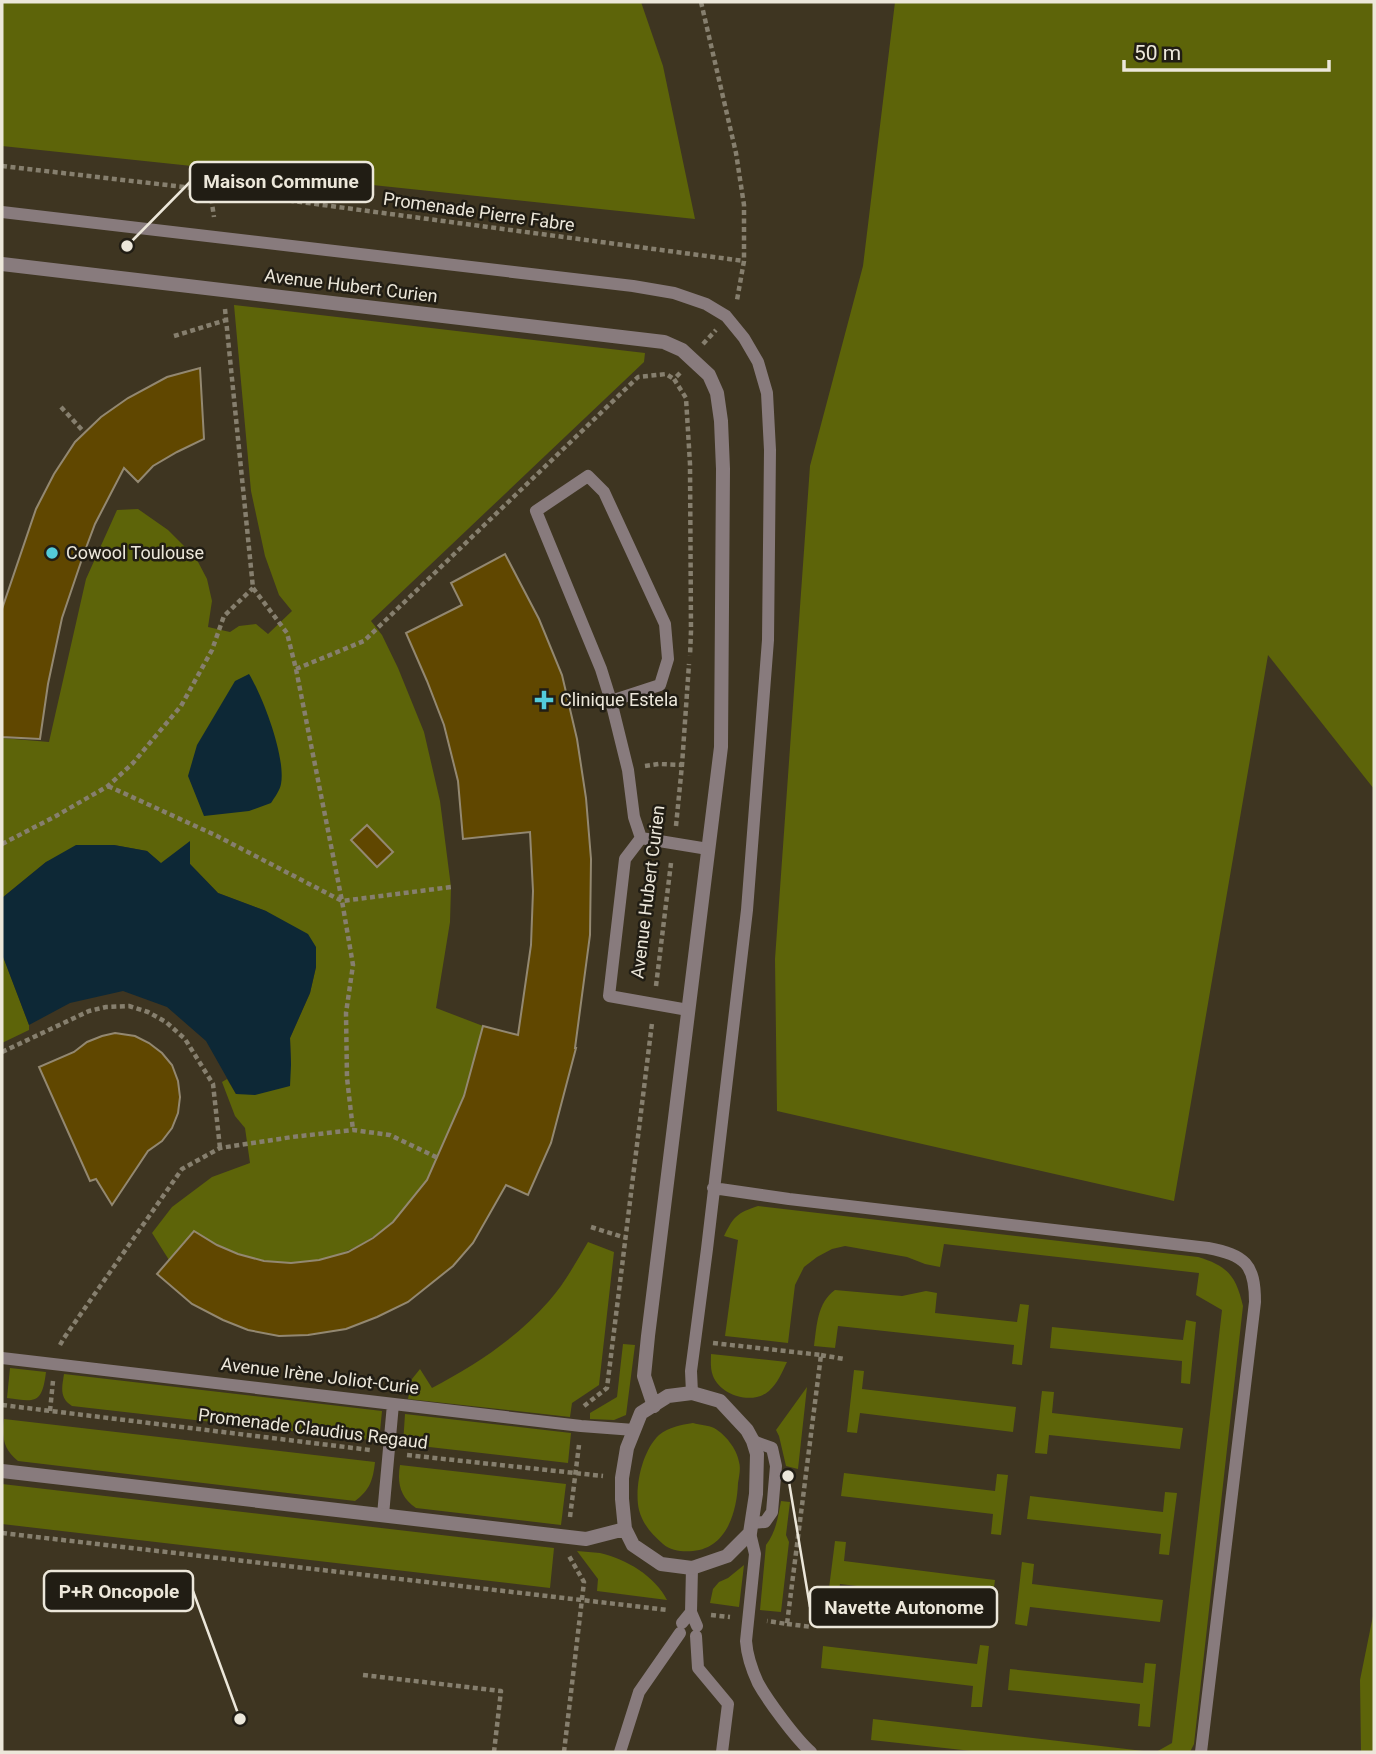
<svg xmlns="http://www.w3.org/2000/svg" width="1376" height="1754" font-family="Roboto,sans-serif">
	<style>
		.green { fill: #5d6409 }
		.water { fill: #0d2836 }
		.building { fill: #604700; stroke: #938871; stroke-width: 2 }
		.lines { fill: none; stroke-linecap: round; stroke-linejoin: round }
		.path { stroke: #867f6e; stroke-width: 4.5; stroke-dasharray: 5 3.5; stroke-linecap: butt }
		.service { stroke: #887b7d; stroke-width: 12 }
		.minor { stroke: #887b7d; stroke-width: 14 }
		.poi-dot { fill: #53cbda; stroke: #211d14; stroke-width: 2.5 }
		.labels { text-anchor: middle; stroke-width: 5; stroke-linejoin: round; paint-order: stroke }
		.street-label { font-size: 18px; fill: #ece7da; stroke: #211d14 }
		.poi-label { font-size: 18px; fill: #ece7da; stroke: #211d14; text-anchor: start }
		.leader { fill: none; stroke: #ece7da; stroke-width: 2.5 }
		.callout-dot { fill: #ece7da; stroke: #211d14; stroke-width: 2.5 }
		.callout { fill: #211d14; stroke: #ece7da; stroke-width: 2.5 }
		.callout-label { font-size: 19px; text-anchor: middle; font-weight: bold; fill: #ece7da }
	</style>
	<rect width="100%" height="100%" fill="#3e3521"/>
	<path class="green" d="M2,2H641L663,66L695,219L2,146Z
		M895,2H1374V789L1268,655L1174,1201L777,1111L775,959L810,466L863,266Z
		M234,305L645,353L644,362L371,621L382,635L398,668L424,732L440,801L451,887L450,922L436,1008L483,1026C476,1050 471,1075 463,1098C456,1115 449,1131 442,1148C437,1159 433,1172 426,1182C391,1234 343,1266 279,1262C265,1261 250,1259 237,1254C222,1248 208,1240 194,1231L169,1260L152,1233L172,1207L212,1177L250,1163L245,1128L235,1116L222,1082L227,1079L236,1094L291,1065L290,1038L310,993L316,967L266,911L218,893L190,864V842L161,864L147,851L114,845L46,862L2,898V738L49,742L86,579L117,510L138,509L168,530L196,558L207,579L212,601L208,627L230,632L239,626L256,624L268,634L292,611L279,595L265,556L251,491Z
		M2,954L29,1025V1030L2,1043Z
		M758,1206L1198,1257C1228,1266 1236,1276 1243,1306L1194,1744L1190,1752H1156L1172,1743L1222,1310L1196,1295L1199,1273L944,1244L940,1267L925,1264L907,1257L845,1246L832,1249L817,1257L804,1267L795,1285L788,1343L725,1336L738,1240L724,1236C734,1216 737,1213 758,1206Z
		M588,1242L614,1252L599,1385L572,1403L570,1417L408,1399L412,1379L420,1369L432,1388C475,1365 516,1339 549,1301C565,1283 576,1262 588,1242Z
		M835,1290L902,1296L926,1291L937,1293L935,1313L1017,1322L1020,1304L1029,1305L1022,1365L1012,1364L1014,1345L838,1326L835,1348L814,1346C817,1325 817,1303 835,1290Z
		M1186,1320L1196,1322L1190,1384L1181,1383L1182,1361L1050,1348L1052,1327L1183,1340Z
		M623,1344L635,1345L626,1415L614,1420L590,1419V1413L617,1397Z
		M711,1354L787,1362C782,1372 778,1383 769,1391C753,1405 721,1396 713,1376C710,1368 711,1361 711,1354Z
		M10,1368L46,1372C42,1404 36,1402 7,1398Z
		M854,1370L864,1371L862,1389L1016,1407L1013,1432L860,1413L857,1433L847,1432Z
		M64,1374L382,1411L379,1441L72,1406C59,1398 62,1387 64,1374Z
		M807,1387L798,1469L786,1466L779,1436L776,1430Z
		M1042,1391L1054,1392L1052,1413L1183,1428L1180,1449L1049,1435L1047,1454L1035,1453Z
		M405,1414L571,1433L568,1463L403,1444Z
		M4,1419L375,1462C373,1480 370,1490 355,1501L18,1461C3,1449 2,1437 4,1419Z
		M693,1423C700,1425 708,1425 714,1428C725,1434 737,1449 739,1462C741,1468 739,1477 738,1483C737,1511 727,1548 693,1551C683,1552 671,1551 663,1544C652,1534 643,1525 639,1510C634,1488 642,1451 659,1435C669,1427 681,1425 693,1423Z
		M400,1465L566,1484L561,1525L416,1508C400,1497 397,1483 400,1465Z
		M844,1473L995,1491L997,1474L1008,1475L1001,1535L991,1534L993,1514L841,1496Z
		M2,1484L554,1548L550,1588L2,1524Z
		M1165,1492L1177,1493L1169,1555L1159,1554L1161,1534L1027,1519L1030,1496L1163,1512Z
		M781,1501L790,1502L786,1535L789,1542L781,1612L760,1610L766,1545C776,1532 778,1517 781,1501Z
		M835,1541L846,1542L844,1561L995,1580L992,1602L840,1584L837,1605L827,1604Z
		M577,1551C585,1552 592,1552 600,1553C626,1559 655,1576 667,1600L597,1591L598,1579Z
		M1022,1562L1034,1564L1032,1584L1163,1600L1160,1622L1030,1607L1027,1626L1015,1624Z
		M744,1565L739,1607L710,1603L713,1589L719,1582L728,1578Z
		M1374,1611V1752H1361L1360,1680Z
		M980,1645L989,1646L982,1707H971L973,1686L821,1668L823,1646L977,1664Z
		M1145,1663L1156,1664L1150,1727L1138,1726L1140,1704L1008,1690L1010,1669L1143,1683Z
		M873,1719L1152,1752H981L871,1740Z"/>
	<path class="water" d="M249,674C263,697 286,757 281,784C280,790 275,797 271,803L249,811L204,816L188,776L197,745L235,681Z
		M190,841V864L218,893L266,911L308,934L316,947V967L310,993L290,1038L291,1065L290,1086L255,1095L236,1094L206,1041L167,1007L123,991L70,1003L29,1025L2,954V898L46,862L76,845H114L147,851L161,863Z"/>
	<path class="building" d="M200,368L204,439L177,452L153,466L138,482L124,468L95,524L83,556L62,618L48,684L40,739L2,737V609L36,509L54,474L75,442L101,417L128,398L167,377Z
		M505,554L539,619L562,675L577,739L586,798L591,859L590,935L575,1048H576L551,1143L528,1195L506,1185L473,1243L453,1266L408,1302L377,1317L346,1329L308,1335L279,1336L248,1330L223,1320L192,1304L157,1274L194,1231L217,1245L238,1254L264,1261L291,1263L319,1260L348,1252L373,1238L393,1222L427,1180L464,1096L483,1026L518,1035L531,945L533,891L530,832L463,839L458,781L444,725L427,681L406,633L462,605L451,583Z
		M367,825L393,852L377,867L351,840Z
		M115,1033L135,1036L149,1043L162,1053L172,1065L178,1081L180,1097L178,1113L172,1128L162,1141L148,1151L112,1205L96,1179L90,1181L39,1067L74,1052L87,1042L102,1036Z"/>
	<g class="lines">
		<path class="path" d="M701,2L736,153L744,205V261L737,300
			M2,166L210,190L744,261
			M210,190L214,217
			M225,309L253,588L287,633L296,669L342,901L353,965L346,1013L347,1078L353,1130
			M174,336L226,320
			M703,344L716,330
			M680,373L674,379L686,398L690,464L691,631L690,656
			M61,407L84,432
			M296,669L364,641L638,377L666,374L674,379
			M645,766L659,764L682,765
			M108,786L215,835L342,901L451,887
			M676,826L682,765L689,664
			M2,844L56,816L108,786L133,763L181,706L212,650L224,616L253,588
			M656,986L671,863
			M2,1052L89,1011L106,1007L129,1006L148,1012L166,1022L185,1039L213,1084L220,1148
			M591,1227L626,1238
			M713,1343L821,1355L787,1624L767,1621
			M60,1345L64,1338L182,1169L220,1148L292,1137L353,1130L390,1135L438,1158
			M821,1355L844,1359
			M2,1405L370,1450
			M584,1406L607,1388L652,1023
			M50,1411L53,1381
			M407,1455L603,1476
			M570,1517L579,1445
			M2,1533L668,1610
			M711,1615L730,1617
			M787,1624L812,1627
			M363,1675L501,1691L494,1752
			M564,1752L584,1582L569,1556"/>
		<path class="service" d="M2,212L633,286L674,293L706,304L726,316L744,338L758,362L767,393L770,450L768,640L747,910L707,1249L695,1341L691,1371L692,1393
			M611,701L660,685L668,659L665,624L604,492L588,476L536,511L601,669L611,701L628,770L634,817L641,838L708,849
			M641,838L625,859L609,996L688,1010
			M713,1188L789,1199L1208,1248C1245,1255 1255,1264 1255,1302L1201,1752
			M2,1358L581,1426L634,1430
			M383,1515L393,1404
			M752,1523L765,1522L772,1512L776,1466L772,1448L753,1441
			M750,1533L755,1554L746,1641C747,1655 752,1670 758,1683C768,1701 796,1739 811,1752
			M692,1568L691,1612L697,1626
			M682,1623L691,1612
			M696,1636L698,1668L728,1704L722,1752
			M620,1752L639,1692L680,1633"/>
		<path class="minor" d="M2,264L664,342L682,350L709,375L717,393L721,421L723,469L721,747L648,1336L644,1376L654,1406
			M692,1393L720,1401L747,1430L753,1441L757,1454L756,1494L750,1533L727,1556L692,1568L661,1564L633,1545L625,1529L622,1499V1478L627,1448L641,1413L668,1396Z
			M2,1471L586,1539L625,1529"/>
	</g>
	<g class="poi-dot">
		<circle cx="52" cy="553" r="7"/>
		<path d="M540.5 689.5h7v7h7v7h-7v7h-7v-7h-7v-7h7z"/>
	</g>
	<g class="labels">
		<g class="street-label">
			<text transform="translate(479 212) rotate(8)" y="6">Promenade Pierre Fabre</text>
			<text transform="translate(351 286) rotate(7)" y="6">Avenue Hubert Curien</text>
			<text transform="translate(648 892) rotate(-83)" y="6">Avenue Hubert Curien</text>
			<text transform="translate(320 1376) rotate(7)" y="6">Avenue Irène Joliot-Curie</text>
			<text transform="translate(313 1429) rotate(7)" y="6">Promenade Claudius Regaud</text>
		</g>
		<g class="poi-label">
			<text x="66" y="559">Cowool Toulouse</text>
			<text x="560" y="706">Clinique Estela</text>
		</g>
	</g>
	<path class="leader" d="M127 246L190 182M240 1719L193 1591M788 1476L810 1607"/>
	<g class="callout-dot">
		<circle cx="127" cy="246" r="7"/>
		<circle cx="240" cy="1719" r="7"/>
		<circle cx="788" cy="1476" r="7"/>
	</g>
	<g class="callout">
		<rect x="190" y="162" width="183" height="40" rx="7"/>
		<rect x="44" y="1571" width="149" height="40" rx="7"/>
		<rect x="810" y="1587" width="187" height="40" rx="7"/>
	</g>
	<g class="callout-label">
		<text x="281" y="188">Maison Commune</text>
		<text x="119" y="1598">P+R Oncopole</text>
		<text x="904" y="1614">Navette Autonome</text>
	</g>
	<rect width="1376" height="1754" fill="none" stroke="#ece7da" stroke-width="7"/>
	<path d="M1124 60v10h205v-10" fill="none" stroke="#ece7da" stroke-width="3.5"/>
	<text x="1134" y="60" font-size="21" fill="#ece7da" stroke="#211d14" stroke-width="5" paint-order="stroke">50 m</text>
</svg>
